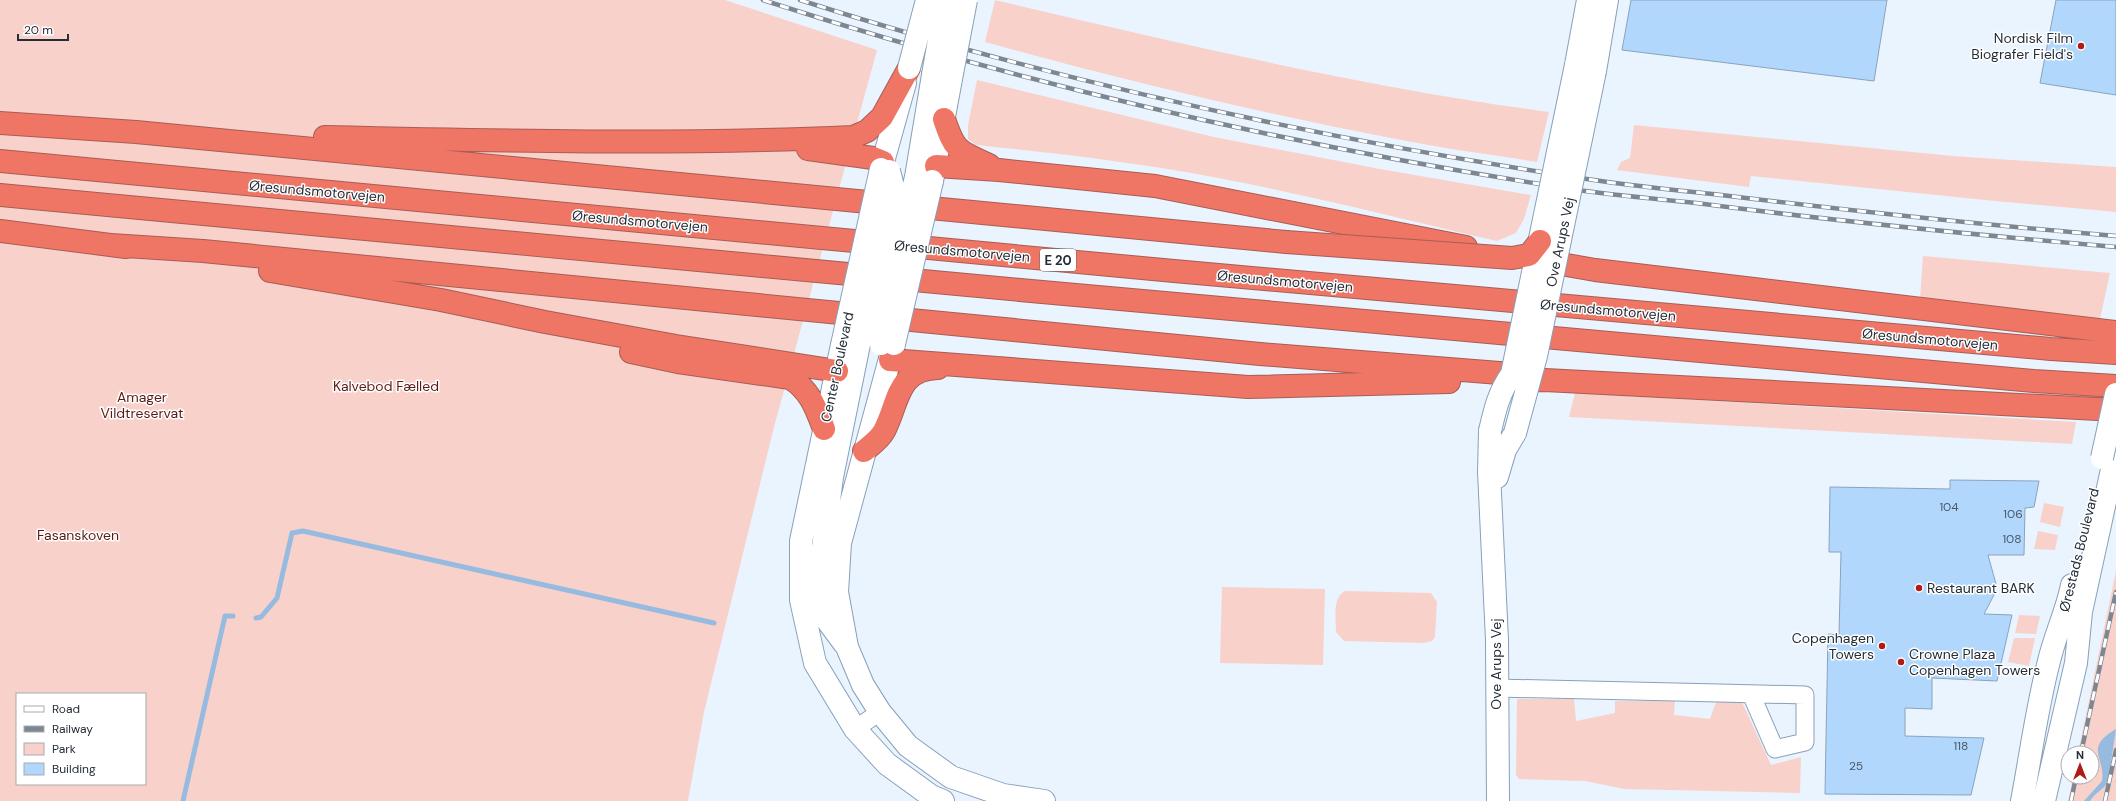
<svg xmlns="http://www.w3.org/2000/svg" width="2116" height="801" font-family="'DM Sans',sans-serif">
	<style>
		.green { fill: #f9d1cb; fill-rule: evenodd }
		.water { fill: #97bbe0 }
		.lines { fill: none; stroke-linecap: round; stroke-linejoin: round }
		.stream { stroke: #97bbe0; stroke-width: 5 }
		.building { fill: #b2d7fd; stroke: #8aa3bc }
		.street-casing { stroke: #88a0b9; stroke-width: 19 }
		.secondary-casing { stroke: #88a0b9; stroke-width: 24 }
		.highway-casing { stroke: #a85d55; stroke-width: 24 }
		.street { stroke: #fff; stroke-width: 17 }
		.secondary { stroke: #fff; stroke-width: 22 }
		.highway { stroke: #ef7665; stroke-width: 22 }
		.rail-casing { stroke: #7d8792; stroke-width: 4.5 }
		.rail { stroke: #fff; stroke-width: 3; stroke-dasharray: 9; stroke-linecap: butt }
		.secondary-bridge-casing { stroke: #88a0b9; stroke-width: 24; stroke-linecap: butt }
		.highway-bridge-casing { stroke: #a85d55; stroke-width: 24; stroke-linecap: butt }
		.secondary-bridge { stroke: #fff; stroke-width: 22 }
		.highway-bridge { stroke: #ef7665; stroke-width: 22 }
		.poi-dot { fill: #ae1d14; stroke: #fff; stroke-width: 1.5 }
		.labels { text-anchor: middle; stroke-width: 3; stroke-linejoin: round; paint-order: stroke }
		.number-label { font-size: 12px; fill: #485869 }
		.shield { fill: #fff; stroke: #666d74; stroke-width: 1 }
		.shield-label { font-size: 13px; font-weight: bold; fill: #242e38 }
		.poi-label { font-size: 14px; fill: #242e38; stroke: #fff; text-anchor: end }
		.street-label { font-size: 14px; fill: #242e38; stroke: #fff }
		.park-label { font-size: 14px; fill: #5b1b14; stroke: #fff }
	</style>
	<rect width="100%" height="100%" fill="#e9f4ff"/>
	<path class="green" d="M0,0H725L877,50L774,427L704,712L688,801H0ZM17,694H145V784H17Z
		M995,0C1178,43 1362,87 1549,112L1537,162C1488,154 1439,148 1391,138C1255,112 1119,79 985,42Z
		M977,80L1214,137L1380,169L1531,195L1524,219L1516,233L1497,241C1403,219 1309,195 1213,177C1135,162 1055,153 976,145L968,139V125Z
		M1634,125L1953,156L2116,167V212L1995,201L1751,176L1749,187L1617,170L1621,162L1630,158Z
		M1923,256L2110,273L2100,319L1920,299Z
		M1575,393L2076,422L2072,444L1569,417Z
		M2044,503L2064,507L2060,527L2040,522Z
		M2038,531L2058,535L2055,550L2034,549Z
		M2116,571V801H2068L2073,777H2092V753H2078Z
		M1222,587L1325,589L1323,665L1220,663Z
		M1345,591L1431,593L1437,602L1435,637L1432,641L1423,643L1344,641L1336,632C1336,620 1332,597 1345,591Z
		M2019,615L2040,616L2036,634L2015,633Z
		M2014,638H2035L2029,666L2008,662Z
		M1517,699H1574L1576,721L1615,713V701H1675L1674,715L1710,719L1716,702H1742L1771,765L1801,757L1800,793L1624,789L1585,781L1519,779L1516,775Z"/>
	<path class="water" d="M2116,729L2108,782C2103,790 2095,793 2090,801H2084L2102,781C2106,758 2083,748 2116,729Z"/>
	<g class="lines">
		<path class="stream" d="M256,618L261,617L277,598L292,533L303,531L714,623
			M183,801L225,616H233"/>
	</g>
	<path class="building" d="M1631,0H1887L1874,81L1622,50Z
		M2056,0H2116V95L2040,83Z
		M1950,480L2039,481L2034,507L2025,508L2024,555H1988L1996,584L1994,595L1984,614L2012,615L1997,681L1932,678V709L1905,708V736L1984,738L1971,795L1825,794L1828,634L1839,635L1841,552H1829L1830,487L1950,489Z"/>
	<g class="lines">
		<g class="street-casing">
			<path id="street" d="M1497,688L1719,693L1805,695V742L1775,749L1751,694
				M855,729L880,712"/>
		</g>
		<g class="secondary-casing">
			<path id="secondary" d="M1576,65L1588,0
				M1595,71L1607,0
				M881,169L905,83
				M916,177L933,75
				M932,181L951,79
				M894,344L840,543L837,592L847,647L863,685L880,712L908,746L951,777L1003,795L1044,801
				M842,345L801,541V600L815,663L855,729L887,764L931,796L943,801
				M1490,431L1489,472L1497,640L1498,801
				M1497,477L1505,450L1515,433
				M844,643L824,616L821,563L832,477L859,344
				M2022,801C2031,754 2037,707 2049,661C2055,635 2067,611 2072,585
				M2044,801L2076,663L2081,612L2116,451"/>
		</g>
		<g class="highway-casing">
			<path id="highway" d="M944,119C955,152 958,151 989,165
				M0,123L136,132L1286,242
				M325,137C501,141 677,145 853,137L867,131L882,117L909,68
				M808,149L873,158L883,162
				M0,161L1174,271L2051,349L2116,353
				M936,166L999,170L1155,186L1466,247
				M0,195L1031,291L2034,381L2116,386
				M0,231L126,247
				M111,245L203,251L1260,354L1512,374L1527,365
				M1538,260L1595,270L2116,332
				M270,271L441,300L545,322L676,346L837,371
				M631,352L678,362L790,378C810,390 816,408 824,429
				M890,360L1248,387L1449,382
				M1512,381L1545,380L2116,410
				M864,451C871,445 880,439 884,431C899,403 896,369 938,368"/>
		</g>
		<use href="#street" class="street"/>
		<use href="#secondary" class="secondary"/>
		<use href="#highway" class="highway"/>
		<g class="rail-casing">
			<path id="rail" d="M763,0C1031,87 1306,149 1585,191C1622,196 1659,199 1696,203C1835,221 1976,235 2116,247
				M800,0C1057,82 1321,139 1587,179C1631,186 1676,190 1721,195C1852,211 1984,225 2116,236
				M2081,753L2116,592
				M2071,801L2076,777
				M2105,801L2116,750"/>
		</g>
		<use href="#rail" class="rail"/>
		<g class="secondary-bridge-casing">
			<path id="secondary-bridge" d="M909,68L927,0
				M933,75L946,0
				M951,79L966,0
				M859,344L894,191L889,171
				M881,344L880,333L916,177
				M894,344L932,181
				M842,345L881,169
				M1490,431C1495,409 1499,392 1512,374L1576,65
				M1515,433L1536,356L1595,71
				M2102,458L2116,394"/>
		</g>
		<g class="highway-bridge-casing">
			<path id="highway-bridge" d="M1286,242L1512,258L1529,255L1540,241"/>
		</g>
		<use href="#secondary-bridge" class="secondary-bridge"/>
		<use href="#highway-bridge" class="highway-bridge"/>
	</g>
	<g class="poi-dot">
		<circle cx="2081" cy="46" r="4"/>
		<circle cx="1919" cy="588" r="4"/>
		<circle cx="1882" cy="646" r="4"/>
		<circle cx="1901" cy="662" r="4"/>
	</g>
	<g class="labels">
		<g class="number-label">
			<text x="1949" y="511">104</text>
			<text x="2013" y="518">106</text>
			<text x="2012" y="543">108</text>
			<text x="1961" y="750">118</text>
			<text x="1856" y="770">25</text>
		</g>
		<rect class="shield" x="1040" y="249" width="36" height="22" rx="3"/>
		<g class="shield-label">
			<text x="1058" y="265">E 20</text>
		</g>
		<g class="poi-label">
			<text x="2073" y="43">Nordisk Film<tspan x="2073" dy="16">Biografer Field's</tspan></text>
			<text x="1927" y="593" text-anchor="start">Restaurant BARK</text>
			<text x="1874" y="643">Copenhagen<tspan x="1874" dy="16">Towers</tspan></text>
			<text x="1909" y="659" text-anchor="start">Crowne Plaza<tspan x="1909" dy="16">Copenhagen Towers</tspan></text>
		</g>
		<g class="street-label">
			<text transform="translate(317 191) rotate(5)" y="5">Øresundsmotorvejen</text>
			<text transform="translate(640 221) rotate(5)" y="5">Øresundsmotorvejen</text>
			<text transform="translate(1560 242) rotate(-78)" y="5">Ove Arups Vej</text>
			<text transform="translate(962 251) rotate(5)" y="5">Øresundsmotorvejen</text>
			<text transform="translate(1285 281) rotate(5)" y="5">Øresundsmotorvejen</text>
			<text transform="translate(1608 310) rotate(5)" y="5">Øresundsmotorvejen</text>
			<text transform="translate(1930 339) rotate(5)" y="5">Øresundsmotorvejen</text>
			<text transform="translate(837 367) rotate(-78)" y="5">Center Boulevard</text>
			<text transform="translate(2079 550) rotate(-76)" y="5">Ørestads Boulevard</text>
			<text transform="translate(1496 664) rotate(-90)" y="5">Ove Arups Vej</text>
		</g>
		<g class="park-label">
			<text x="386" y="391">Kalvebod Fælled</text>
			<text x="142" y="402">Amager<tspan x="142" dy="16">Vildtreservat</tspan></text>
			<text x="78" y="540">Fasanskoven</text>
		</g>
	</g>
	<rect x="16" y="693" width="130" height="92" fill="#ffffff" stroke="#a7abaf"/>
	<rect x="24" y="706" width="20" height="6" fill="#ffffff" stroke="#a7abaf"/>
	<text x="52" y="713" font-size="12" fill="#242e38">Road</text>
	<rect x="24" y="726" width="20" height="6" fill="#7d8792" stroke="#a7abaf"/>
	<text x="52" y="733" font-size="12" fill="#242e38">Railway</text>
	<rect x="24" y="743" width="20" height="12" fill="#f9d1cb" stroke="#a7abaf"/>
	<text x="52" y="753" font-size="12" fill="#242e38">Park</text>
	<rect x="24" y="763" width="20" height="12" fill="#b2d7fd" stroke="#a7abaf"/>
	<text x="52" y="773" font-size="12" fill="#242e38">Building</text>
	<g transform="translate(2080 765)"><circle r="19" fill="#ffffff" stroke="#a7abaf"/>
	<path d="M0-3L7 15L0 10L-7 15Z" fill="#ae1d14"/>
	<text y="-6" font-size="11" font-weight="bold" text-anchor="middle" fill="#242e38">N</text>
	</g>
	<path d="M18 34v6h50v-6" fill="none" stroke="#242e38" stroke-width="2"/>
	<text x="24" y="34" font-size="12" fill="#242e38" stroke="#ffffff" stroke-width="3" paint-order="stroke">20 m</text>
</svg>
